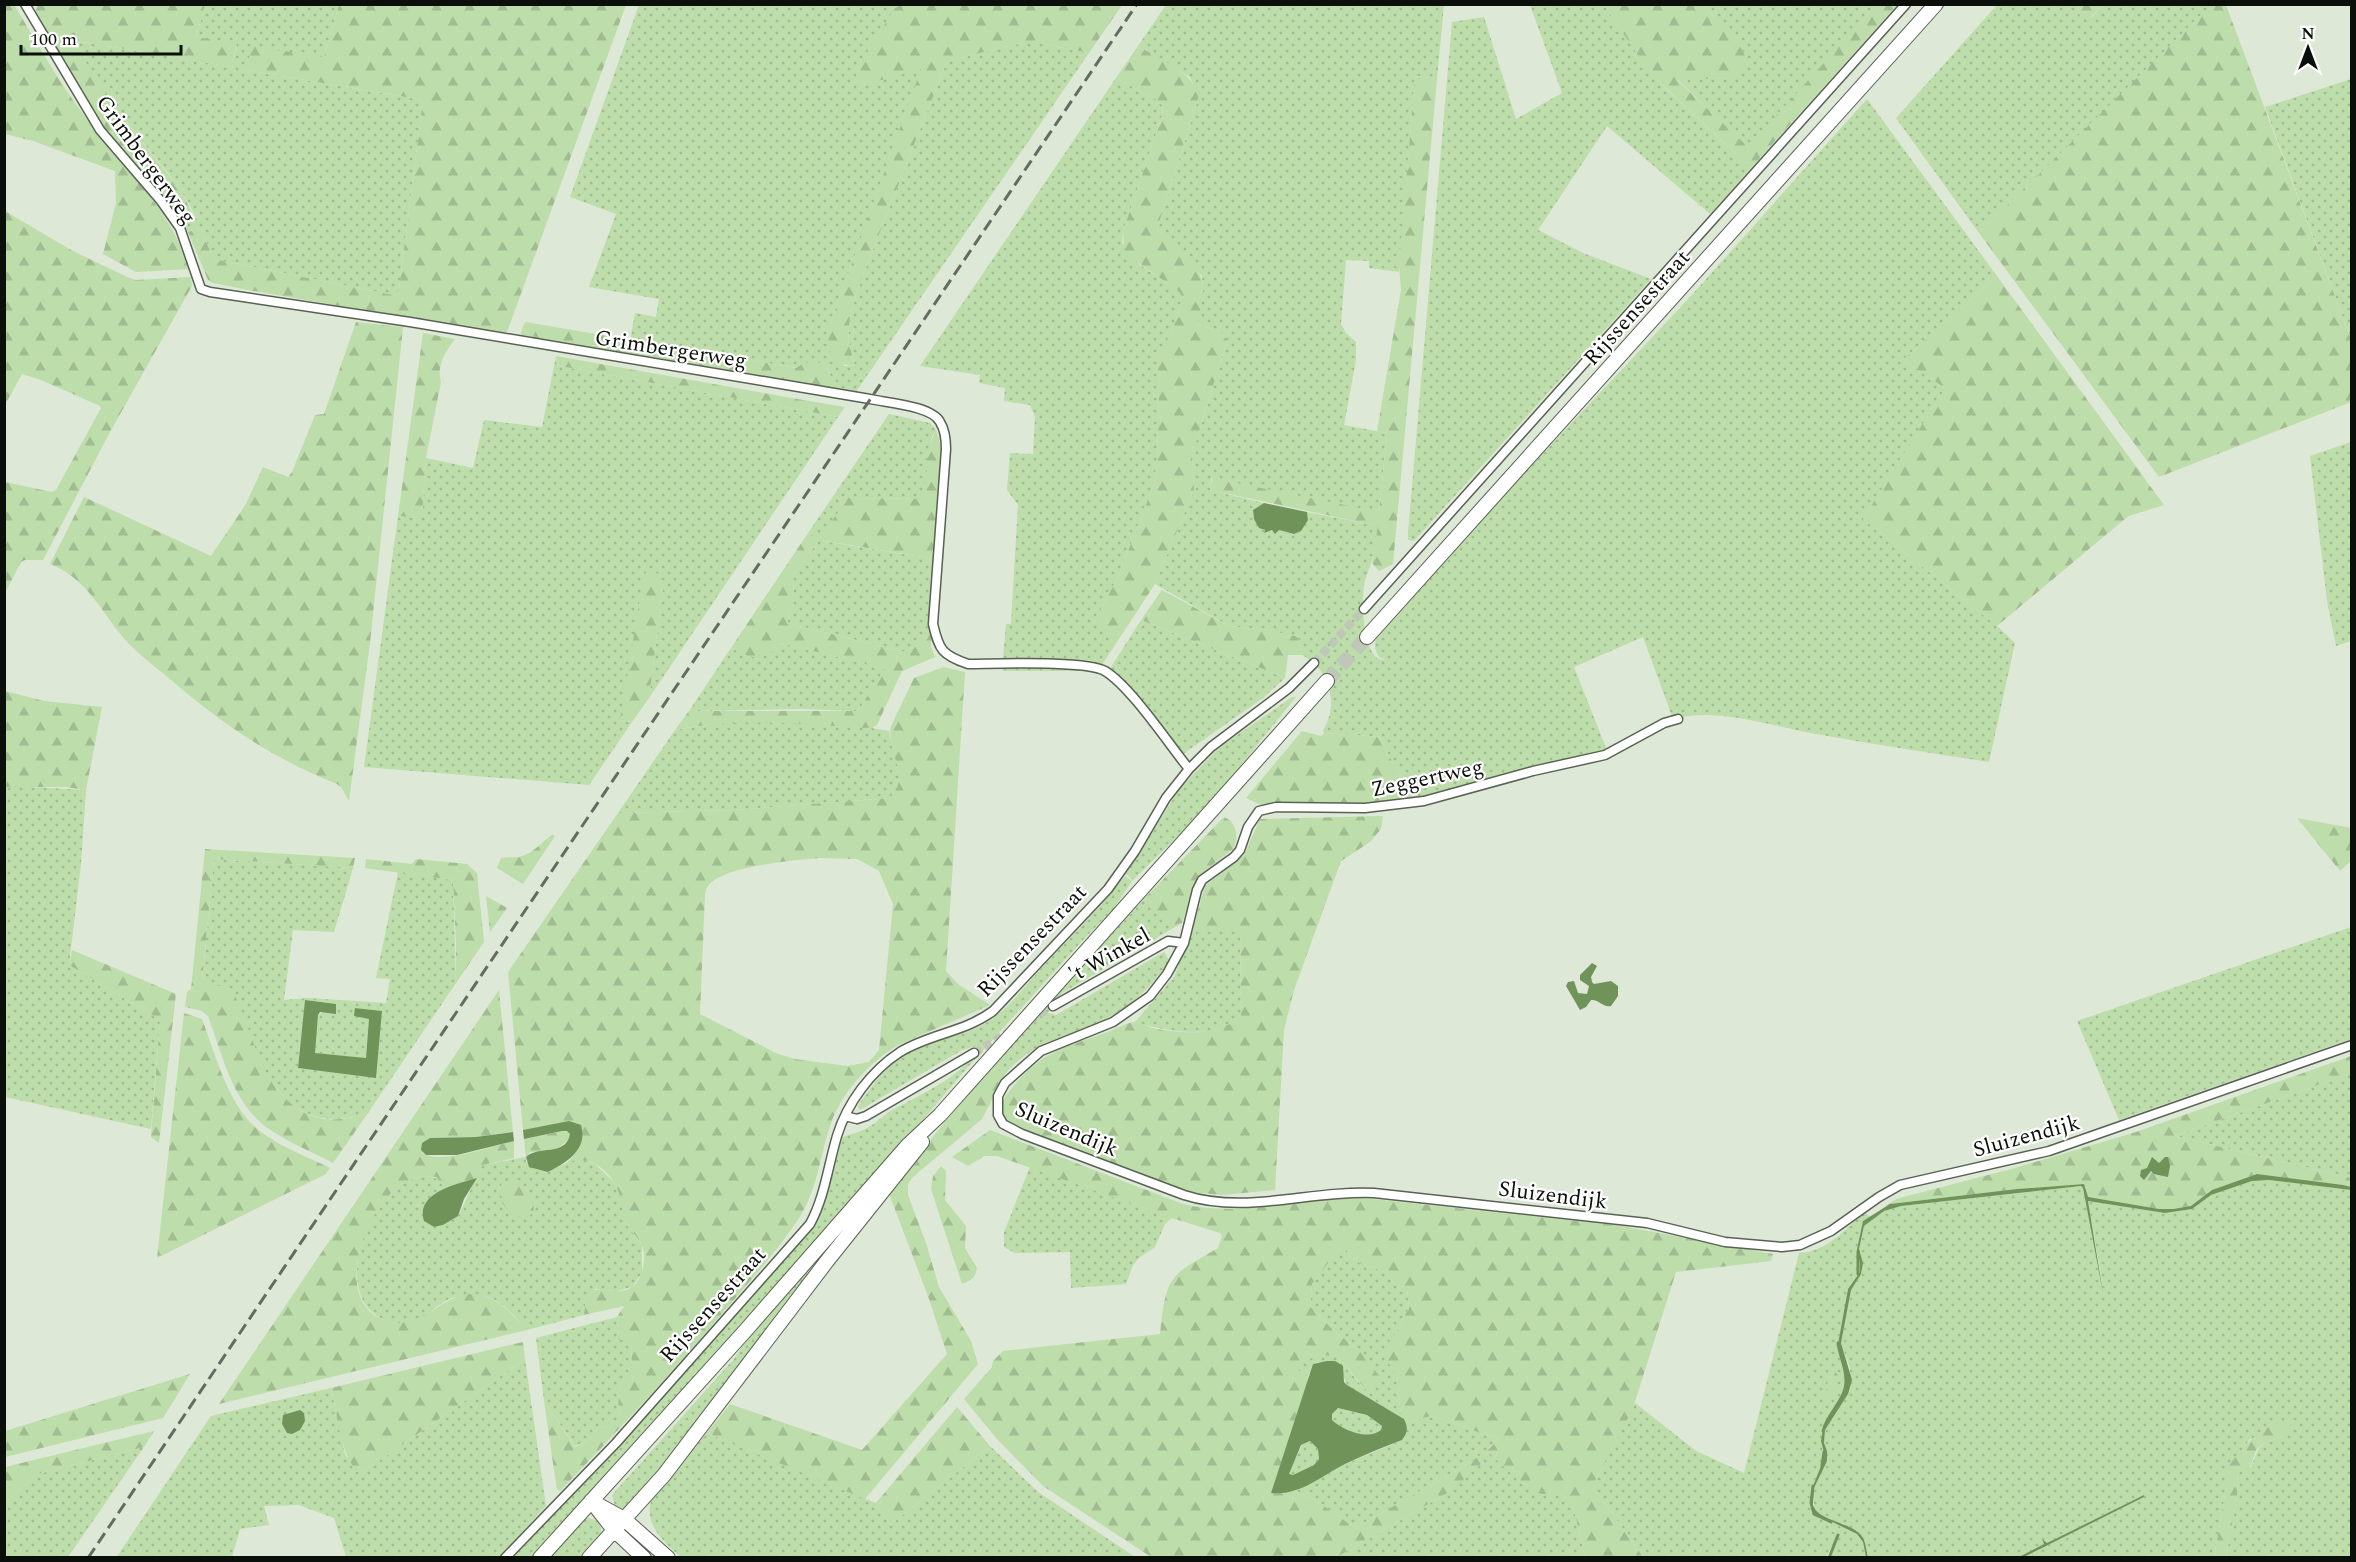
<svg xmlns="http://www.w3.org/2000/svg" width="2356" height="1562" font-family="Spectral,serif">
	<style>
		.grass { fill: url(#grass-dots); fill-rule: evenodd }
		.forest { fill: url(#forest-firs); fill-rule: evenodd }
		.water { fill: #6f9359; fill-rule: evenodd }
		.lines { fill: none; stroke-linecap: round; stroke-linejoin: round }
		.stream { stroke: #6f9359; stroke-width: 3 }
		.minor-tunnel { stroke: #bec7b8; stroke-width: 8; stroke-dasharray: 8 4; stroke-linecap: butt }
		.primary-tunnel { stroke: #bec7b8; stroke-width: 14; stroke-dasharray: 14 7; stroke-linecap: butt }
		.minor-casing { stroke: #586153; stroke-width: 11 }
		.primary-casing { stroke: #586153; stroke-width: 16 }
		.minor { stroke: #fff; stroke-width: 8 }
		.primary { stroke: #fff; stroke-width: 14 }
		.rail { stroke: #656b61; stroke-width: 3; stroke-dasharray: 12 6; stroke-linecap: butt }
		.labels { text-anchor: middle; stroke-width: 4.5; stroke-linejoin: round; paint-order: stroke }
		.street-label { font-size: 22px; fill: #0b0f09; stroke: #fff }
	</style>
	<defs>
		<pattern id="grass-dots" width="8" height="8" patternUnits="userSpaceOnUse" patternTransform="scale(1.5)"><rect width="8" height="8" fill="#bdddaa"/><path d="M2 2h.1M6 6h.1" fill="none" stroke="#a1bc91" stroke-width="1.8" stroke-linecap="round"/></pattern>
		<pattern id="forest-firs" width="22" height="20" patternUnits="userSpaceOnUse" patternTransform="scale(1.5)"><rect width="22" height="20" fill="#bdddaa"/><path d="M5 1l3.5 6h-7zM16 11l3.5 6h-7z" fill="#a1bc91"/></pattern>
	</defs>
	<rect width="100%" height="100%" fill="#dde8d7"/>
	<path class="grass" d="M205,5H339L324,57L247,70L423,100L398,296L213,259L201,228L188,232L184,225L196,218C179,180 147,150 123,117C104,92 88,66 71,40L232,67L237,46L196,38Z
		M639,5H900L897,6L856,71L900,74L922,68L830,325L838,361L845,366H855L848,340L850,316L858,288L947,61L1018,44H1043L1089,53L851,399L831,377L828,369L797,368L630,340L635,313L656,317L659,299L589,287L616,214L570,197Z
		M1166,5H1444L1437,79L1415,76L1399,272L1369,268V261L1346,260L1341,324L1346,333L1356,342V360L1344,425L1387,433L1379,513L1211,478L1210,490L1264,503L1253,510L1254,519L1265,531L1279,530L1294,534L1301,531L1308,519L1307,512L1379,526C1376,538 1375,552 1371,563C1369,571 1365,578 1364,586C1361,602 1363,663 1385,660L1378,656L1375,648L1376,631L1691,296L1867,99L1997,276L1903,360L1946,388L1863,519L1997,626L2015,643L1989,762C1933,753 1877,745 1822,735C1778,728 1716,706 1673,719L1643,637L1574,667L1608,753L1510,773L1417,798L1390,758L1380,737L1324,733L1323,731C1339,703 1331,671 1302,655L1298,638L1269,630L1229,626L1155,584L1194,490L1192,455L1227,340L1221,332L1197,324L1203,291L1202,276L1157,229L1199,96L1190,77L1138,46Z
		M1530,5H1604L1658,81L1751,168L1710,214L1607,126L1538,230L1583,253L1651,279L1414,541L1408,540V533L1452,22L1484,17L1516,119L1562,93Z
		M1705,5H1876L1748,148L1677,79L1734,78L1713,15L1704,9Z
		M1997,5H2078L2079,14L2083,17H2092L2103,5H2212L1979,233L1896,118Z
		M1116,78L1157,100L1162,105L1163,113L1123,231L1122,243L1140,265L1181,292L1182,301L1178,314L1171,333L1158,357L1159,383L1157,461L1154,484L1118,577L1094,622L1110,630L1113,648L1098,671H1002L1006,624H1011L1018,505L1007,490L1010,453L1033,454L1035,417L1030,405L1004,401L1005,388L979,383L980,375L920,366Z
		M2351,79V339L2265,107Z
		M556,356L557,364L560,366L838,417L649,698L663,589L620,720L632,722L589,785L364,767L398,516L420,518L422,516L426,458L473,468L484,420L542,427Z
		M889,414L930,423L936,430L931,439L925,499L848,498L822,541L935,559L931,629L916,646L905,652L787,623L794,599L793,576L819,540L808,533Z
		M2351,442V641L2336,646L2327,601L2310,456Z
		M1141,620L1285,678L1263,698L1183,754L1106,675Z
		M781,643L886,669L858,711L800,709L689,711L731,648C750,658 765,659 781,643Z
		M1292,697H1296L1237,770L1184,830L1133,880L1126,874L1180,788L1220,747Z
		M733,721C781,721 842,722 889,731C891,753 910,780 890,798L734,810L618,813L675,730Z
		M13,786L86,790L81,864L69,965L160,1020L151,1129L5,1097V787Z
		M214,859L353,868L334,932L293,930L284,1000L308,998L386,1003L390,979L376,978L398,872L453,880L456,983L368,1113C277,1143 256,1053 231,989L202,982ZM305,1000L336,1004L318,1015L314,1053L366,1058L369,1019L355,1008L382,1011L375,1077L298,1068Z
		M1125,876L1132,881L1114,908L1082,941L967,1068L841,1216L609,1470L535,1557L512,1558L548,1517L617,1448L804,1237C829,1202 832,1180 841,1138C849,1134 859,1133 867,1128C877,1123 884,1114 894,1109C916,1097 972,1072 977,1046L962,1050L860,1110L858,1106C873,1084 891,1059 917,1048C939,1039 964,1036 986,1023C1007,1010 1022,990 1038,972C1068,940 1098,910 1125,876Z
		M1145,898L1157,911L1174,925L1182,923L1062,993L1048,1013L1056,1015L1164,952L1169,960C1149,994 1118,1016 1081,1030C1051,1040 1027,1049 1006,1073L990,1068Z
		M2351,927V1039L2119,1120L2077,1021Z
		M1192,931H1240L1241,1015C1220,1042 1163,1031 1135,1022L1174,977Z
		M2351,1073V1178L2175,1136L2178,1135Z
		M924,1133L818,1267L797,1288L660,1469L625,1509L615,1506L612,1495L733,1360L785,1288Z
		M526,1157V1162L548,1172L572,1160L580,1158L595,1164L614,1182L619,1191L626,1224L642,1245V1273L632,1287L617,1291L595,1289L586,1298L584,1315L527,1330C516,1318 501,1299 484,1296C476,1295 460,1296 452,1298C438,1303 427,1317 413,1322C395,1328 375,1319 365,1304C341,1267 375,1184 420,1177C433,1175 440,1178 446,1189L434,1194L424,1221L434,1227L443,1225L459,1215L482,1165Z
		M1030,1167L1172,1218L1165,1224L1155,1247L1140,1257L1133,1265L1126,1284L1071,1288L1070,1252L1015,1253L1004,1247V1232Z
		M2269,1180L2351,1190L2352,1556L2349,1557H2226L2237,1497L2238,1469L2251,1467C2261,1444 2256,1446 2281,1437L2250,1439L2238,1456L2225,1469V1495L2214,1557H2024L2144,1497V1495L2047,1543L2042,1539L2044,1544L2019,1558L1868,1557C1860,1518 1838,1530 1814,1509V1488L1827,1461V1451L1824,1443L1825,1430L1848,1394L1850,1368L1841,1343L1851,1289L1861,1274L1863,1263L1859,1249L1864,1226L1883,1211L1901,1206L2081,1186L2083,1188L2104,1293L2088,1201L2165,1213L2192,1209L2211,1195L2252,1181Z
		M1864,1211L1870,1217L1863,1222L1857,1249L1860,1263V1272L1848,1289L1838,1344L1847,1376L1845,1390L1823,1429L1825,1456L1813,1486L1810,1505L1812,1512L1857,1534L1863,1542L1866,1557H1831L1836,1539L1826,1557H1643L1594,1488L1596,1479L1635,1403L1696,1451L1744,1473L1799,1253C1826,1252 1847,1229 1864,1211Z
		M1343,1244L1350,1256L1363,1265L1384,1271L1394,1284L1407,1288L1409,1309C1402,1316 1402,1323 1397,1331C1393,1339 1386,1345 1382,1353L1397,1375L1401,1417L1347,1385L1343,1375L1318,1362L1313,1364L1308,1376L1292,1367L1318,1355L1337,1356L1365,1390L1357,1348L1336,1333L1310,1306L1312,1284Z
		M617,1317L619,1339H631L632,1367L619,1387L618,1421L599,1428L586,1442L575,1446L544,1401L536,1338Z
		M525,1359L546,1506L499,1557H346L334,1518L299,1505L264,1506L269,1525L240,1529L232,1557L116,1558L211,1416L331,1388L345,1454L360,1474Z
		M1338,1408L1367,1415L1382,1426L1381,1430C1368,1441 1343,1430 1332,1420V1414Z
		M1431,1416L1498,1439L1487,1450L1541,1494H1560L1572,1502L1585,1557H1337L1449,1492L1486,1451L1471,1462L1355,1528L1320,1503L1295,1491L1343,1465L1402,1440L1406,1423Z
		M707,1433L876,1503L890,1525L990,1446L1038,1492L1135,1557H680C663,1540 643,1525 652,1498Z
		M1310,1441L1318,1449L1319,1459L1314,1465L1293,1475L1288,1474L1302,1445Z
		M144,1447L68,1557L5,1558V1502L38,1474Z
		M588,1518L598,1521L601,1528V1535L579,1557L547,1558L583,1519Z"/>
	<path class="forest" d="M2212,4L2226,5L2351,339V402L2159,477L1979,233Z
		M5,5H14C37,42 59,83 86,118C123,167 171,208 189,269L136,272L103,254L116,203L115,171L33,141L5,134Z
		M38,5H205L196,37L237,44L232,67L71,40L122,117L180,189L195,218L184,225L153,183L109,135L34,15Z
		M339,5H626L507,332L500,334L248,290L213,283L208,280L188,232L201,228L213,259L398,296L423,100L247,70L251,46L324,57Z
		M900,5H1122L1089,53L1043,44H1018L947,61L858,288L850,316L848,340L855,366C829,365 826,347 830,325L921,69L856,87V71L894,9Z
		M1604,5H1705L1704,9C1722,21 1766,59 1734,78L1677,80L1748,147L1876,5H1897L1751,168L1650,73Z
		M2078,5V4L2103,5L2091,17H2083L2079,14Z
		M1138,46C1156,57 1196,74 1199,96L1157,229C1174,246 1204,263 1203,291C1203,302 1199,313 1197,324L1221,332L1227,340L1192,455L1194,490L1155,584L1113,648L1110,631L1106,630L1094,622L1118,577L1154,484L1157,461L1159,383L1157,357L1171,333L1178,314L1182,301L1180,292L1130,257L1124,249L1123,231L1163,113L1162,105L1157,100L1116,78Z
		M1415,76L1437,79L1393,564L1379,571L1372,563L1378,526L1210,490L1212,478L1379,512L1387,433L1377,431L1401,290L1399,265Z
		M5,211L71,250L127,277L136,280L191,277L192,286L110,432L43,560H25L21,562L5,593V482L52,492L56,490L101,408L100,406L41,380L22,374L5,405Z
		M1997,276L2164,505L2129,516L2120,523L1997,626L1863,519L1945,388L1903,360Z
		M356,322L403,327L370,643L349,801L342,788L337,784C274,759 222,724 171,680C157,668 142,657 129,644C103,616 88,578 50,564L84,497L211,556L246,504L263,467L288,477L292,472L315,415L324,414Z
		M525,322L796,368C806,361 814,361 825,364L831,377L844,391L519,338Z
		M423,333L455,339C446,351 436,365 441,382L426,458L422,516L420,518L398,516Z
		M556,356L809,401L845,407L838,417L560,366L557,364Z
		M936,430L941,446L935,559L819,540L793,576L794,599L787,623L905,652L916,646L931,629V647L935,657L902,671L877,725L872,728C806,725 742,716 675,730L689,711H858L885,669L781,643C761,663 755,660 731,648L808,533L819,539L848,498L925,499L928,449Z
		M651,570L658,574L663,589L649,698L632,722L620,720L644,574Z
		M1162,590L1229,626L1269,630L1295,636L1298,638L1302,655H1288L1285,678L1141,620Z
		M944,667L965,672L946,971L958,984L990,1005L896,1046C867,1065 841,1093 830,1126C817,1166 818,1195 790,1231C771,1258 748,1283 726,1309C673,1371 617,1432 560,1491L557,1489L555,1477L544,1401L575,1447L586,1442L599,1428L618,1421L619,1387L632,1367L631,1339L619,1340L617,1317L624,1306L584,1315L586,1298L589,1292C603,1285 620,1297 633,1286C644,1278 647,1255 641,1243C637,1237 631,1231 627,1225C622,1216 622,1203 619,1193C613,1172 588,1152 567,1163L578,1150L582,1130L545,1127L523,1130L508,972L618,813L734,810L890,798C913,776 883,748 892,724L914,678ZM819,858L857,859L872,867L879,871L893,904L879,1050L869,1062L847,1066L795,1059L776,1053L700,1014L705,894C706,891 706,888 708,886C722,866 796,860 819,858Z
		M5,691L44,701L102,707L86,790L65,787H5Z
		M1302,731L1321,736L1324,733L1380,737L1390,758L1417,798L1376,805H1261L1246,798Z
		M1383,816L1381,829L1370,842L1341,861L1294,990L1284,1030L1275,1190L1222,1195L1190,1192L1015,1128L1004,1119L1000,1108C1003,1097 1011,1089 1018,1081C1047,1049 1066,1047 1105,1033C1114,1030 1127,1022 1136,1022C1141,1022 1148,1027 1153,1028C1178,1034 1223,1037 1241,1015L1240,931H1192L1205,886L1244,855L1260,819Z
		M1224,817C1237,822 1239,837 1233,849L1198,876L1182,923L1174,925L1157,911L1145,898Z
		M2297,818L2351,828V861L2340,871Z
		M552,835L555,836L523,884L497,868L501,858C509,856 515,859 522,856C534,853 542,841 552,835Z
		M205,849L355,858L353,868L214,859L202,981L231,988C254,1030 256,1079 297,1108C320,1124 343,1121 368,1113L333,1163C309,1150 272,1136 254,1116C230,1090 220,1049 208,1016L202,1011L185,1007L187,992L191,989Z
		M366,859L412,864L416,859L467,864L477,873L484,942L456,983V943L453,880L365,868Z
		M486,896L507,908L490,932Z
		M72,950L176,994L159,1143L151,1137L160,1020L69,965Z
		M499,990L513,1132L476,1137L430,1138L422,1153C441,1165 492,1146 514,1141V1158L482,1165L477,1178L446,1189L436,1177C427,1176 417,1176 409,1180C367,1198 327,1303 387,1321C429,1334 451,1273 497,1302C508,1309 518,1320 527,1330L219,1404Z
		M184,1013L202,1019C215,1053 225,1094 249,1121C269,1143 304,1155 330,1168L326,1174L157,1258Z
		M2351,1056V1073L2175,1136L2351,1178V1187L2257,1174L2212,1190L2191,1206L2173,1209H2159L2087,1197L2084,1184L2017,1189L1890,1204L1879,1211L1896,1199L2015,1168L2136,1132Z
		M990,1068L1006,1073L982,1119L913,1177L908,1184V1195L926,1243L939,1287L971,1341L978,1364L865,1499L707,1433L730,1404L862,1450L947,1354L929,1299L888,1191Z
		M990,1130L1183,1204C1235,1217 1306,1199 1362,1198L1616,1225L1773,1254L1771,1261L1676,1272L1633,1408L1596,1479L1594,1488L1643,1557H1585L1572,1502L1560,1494H1541L1523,1485L1487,1451L1480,1465L1449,1492L1337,1557H1151L1043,1486L997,1439L964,1399L992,1367L993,1361L1003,1351L1160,1334C1166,1276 1169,1276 1218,1248L1222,1236L1220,1233L1172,1218L997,1156H984L968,1166L952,1157ZM1343,1244L1350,1256L1363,1265L1384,1271L1394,1284L1407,1288L1409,1309C1402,1316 1402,1323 1397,1331C1392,1339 1386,1345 1381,1353L1397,1375L1401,1417L1406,1423L1431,1416L1498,1439L1490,1448L1471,1462L1355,1528L1320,1503L1295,1491L1271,1493L1307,1384L1308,1376L1293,1367L1318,1355L1337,1356L1366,1390L1381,1378L1357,1348L1336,1333L1310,1306L1312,1284Z
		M562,1131L570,1132V1137C560,1151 546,1152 530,1152L526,1157L524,1139Z
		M941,1166L946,1171L945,1200L966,1226L965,1248L977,1268C975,1279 971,1280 962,1284L931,1189L933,1176Z
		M506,1179C522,1182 534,1196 534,1212L529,1216H514L502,1203L501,1185Z
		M523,1342L525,1359L360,1474C339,1455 338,1414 331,1388Z
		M1830,1366L1838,1375L1836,1391L1824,1408Z
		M190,1374L163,1418L5,1457V1431Z
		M957,1407L990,1446L890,1525L876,1503Z
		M2290,1421C2292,1440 2270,1437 2259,1447C2253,1452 2254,1462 2249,1468L2238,1469L2237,1497L2226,1557H2214L2225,1495V1469C2247,1447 2255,1425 2290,1421Z
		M154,1431L144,1447L38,1474L5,1502V1467Z"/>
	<path class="water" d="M1264,503L1307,512L1308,520L1301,531L1294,534L1279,530L1275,534L1272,530L1264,533L1265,530L1259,528L1254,519L1253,510Z
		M1592,963L1597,966L1591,977L1592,982L1594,984L1611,981L1618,986V996L1611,1006C1603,1008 1599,999 1591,1000L1586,1007L1580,1010L1566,986L1568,982L1574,981L1578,993L1587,994L1589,986L1580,980V975Z
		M305,1000L336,1004V1014L320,1012L318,1015L315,1053L366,1058L369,1019L354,1016L355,1008L382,1011L376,1078L298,1068Z
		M569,1121L581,1125C588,1150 567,1162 548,1172L529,1167L526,1157C538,1145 566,1157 570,1134L567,1131H562L524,1139L523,1130Z
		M513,1132L514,1141L457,1155H426L421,1150L422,1143L430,1138L476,1137Z
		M2152,1157L2159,1163L2165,1157H2168L2170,1166L2168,1177L2154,1174L2151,1171L2144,1180L2140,1176L2141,1170L2147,1168Z
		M2257,1174L2343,1185L2351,1187V1190L2269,1180L2252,1181L2211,1195L2192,1209L2165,1213L2088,1201L2103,1293L2083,1188L2081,1186L1901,1206L1884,1211L1864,1226L1859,1249L1863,1263L1861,1274L1851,1290L1841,1343L1852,1380L1848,1394L1825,1430L1824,1443L1827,1451V1461L1814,1488L1813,1505C1818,1521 1850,1522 1861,1535C1866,1541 1866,1550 1868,1557H1866L1863,1542L1857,1534L1812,1512L1810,1505L1813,1486L1825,1456L1821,1441L1823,1429L1845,1390L1847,1376L1838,1344L1848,1289L1860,1272V1263L1857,1249L1863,1221L1890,1204L2017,1189L2084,1184L2088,1197L2159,1209H2173L2191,1206L2212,1190Z
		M477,1178L464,1199L458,1216L443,1225L434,1227L424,1221C415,1193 456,1184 477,1178Z
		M1327,1361H1335L1343,1366L1344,1382L1347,1385L1404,1419C1408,1427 1408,1433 1402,1440C1383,1447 1364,1455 1345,1464C1321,1476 1300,1496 1271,1493L1313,1364ZM1338,1408L1367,1415L1382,1426L1381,1430C1368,1441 1343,1430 1332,1420V1414ZM1310,1441L1318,1449L1319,1459L1314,1465L1293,1475L1289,1474L1301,1445Z
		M300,1410L304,1413L305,1421L300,1430L292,1434L287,1433L282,1424L283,1415Z
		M2144,1495V1497L2024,1557H2019L2044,1544L2042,1539L2047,1543Z"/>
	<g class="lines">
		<path class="stream" d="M1858,1251V1274
			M1823,1431C1827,1415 1841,1404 1845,1389C1849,1373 1840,1358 1838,1343
			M1822,1466L1824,1452
			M1811,1503L1813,1486
			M1813,1509L1814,1514L1831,1522
			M1829,1558L1838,1535"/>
		<path class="minor-tunnel" d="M1314,663L1364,609
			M1029,1021L1053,1006
			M974,1053L1007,1033"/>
		<path class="primary-tunnel" d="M1327,681L1367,637"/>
		<g class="minor-casing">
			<path id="minor" d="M25,4L100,130L161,201L180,228L201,289L210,292L410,322L870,399C888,403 932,406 940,422C945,430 946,440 946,449L933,624C939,650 942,655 968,664C995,664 1086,660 1105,671C1131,687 1168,743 1189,769
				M1364,609L1906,4
				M1678,719L1664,723L1605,755L1533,771L1424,801L1365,808L1276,807L1259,811L1248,827L1240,850L1234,857L1202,880L1197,890L1184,943L1167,974L1150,996L1113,1022L1041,1051L1005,1083L998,1096V1115L1003,1124L1022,1134L1184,1195C1246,1215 1310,1190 1374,1193L1647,1223L1725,1242L1782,1247L1800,1245L1831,1231L1879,1197L1900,1185L2049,1151L2352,1045
				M1053,1006L1168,941L1184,943
				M845,1116L857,1119L866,1116L974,1053
				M505,1558L616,1443L810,1224C825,1196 828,1166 837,1136C847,1103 871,1071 900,1052C929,1034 965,1032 993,1011L1108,889L1135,851L1166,798L1189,769L1211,747L1289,688L1314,663"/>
		</g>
		<g class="primary-casing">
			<path id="primary" d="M1367,637L1936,4
				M591,1501L624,1519L668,1558
				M596,1507L614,1530L644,1558
				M540,1558L746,1330L908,1145L940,1115L1327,681
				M589,1558L664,1475L827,1261L922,1142"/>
		</g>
		<use href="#minor" class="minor"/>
		<use href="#primary" class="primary"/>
		<path class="rail" d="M88,1558L1137,4"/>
	</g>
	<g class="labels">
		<g class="street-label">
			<text transform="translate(147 159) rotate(54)" y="8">Grimbergerweg</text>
			<text transform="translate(1636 307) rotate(-48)" y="8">Rijssensestraat</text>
			<text transform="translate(671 348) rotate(9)" y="8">Grimbergerweg</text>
			<text transform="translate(1427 777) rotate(-12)" y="8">Zeggertweg</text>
			<text transform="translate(1031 940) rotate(-46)" y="8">Rijssensestraat</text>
			<text transform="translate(1109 954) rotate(-29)" y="8">'t Winkel</text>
			<text transform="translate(1067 1128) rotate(23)" y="8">Sluizendijk</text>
			<text transform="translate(2026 1135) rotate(-15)" y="8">Sluizendijk</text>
			<text transform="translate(1553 1194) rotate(7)" y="8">Sluizendijk</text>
			<text transform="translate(712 1304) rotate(-48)" y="8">Rijssensestraat</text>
		</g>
	</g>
	<rect width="2356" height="1562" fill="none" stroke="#0b0f09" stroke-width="12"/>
	<g transform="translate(2308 48)" stroke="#ffffff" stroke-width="4.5" paint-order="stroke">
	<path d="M0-4.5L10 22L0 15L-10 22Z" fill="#0b0f09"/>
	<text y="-9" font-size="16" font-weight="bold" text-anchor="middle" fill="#0b0f09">N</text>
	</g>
	<path d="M21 45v9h160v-9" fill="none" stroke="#0b0f09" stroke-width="3"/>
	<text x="30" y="45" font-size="18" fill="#0b0f09" stroke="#ffffff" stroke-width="4.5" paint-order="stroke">100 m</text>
</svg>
